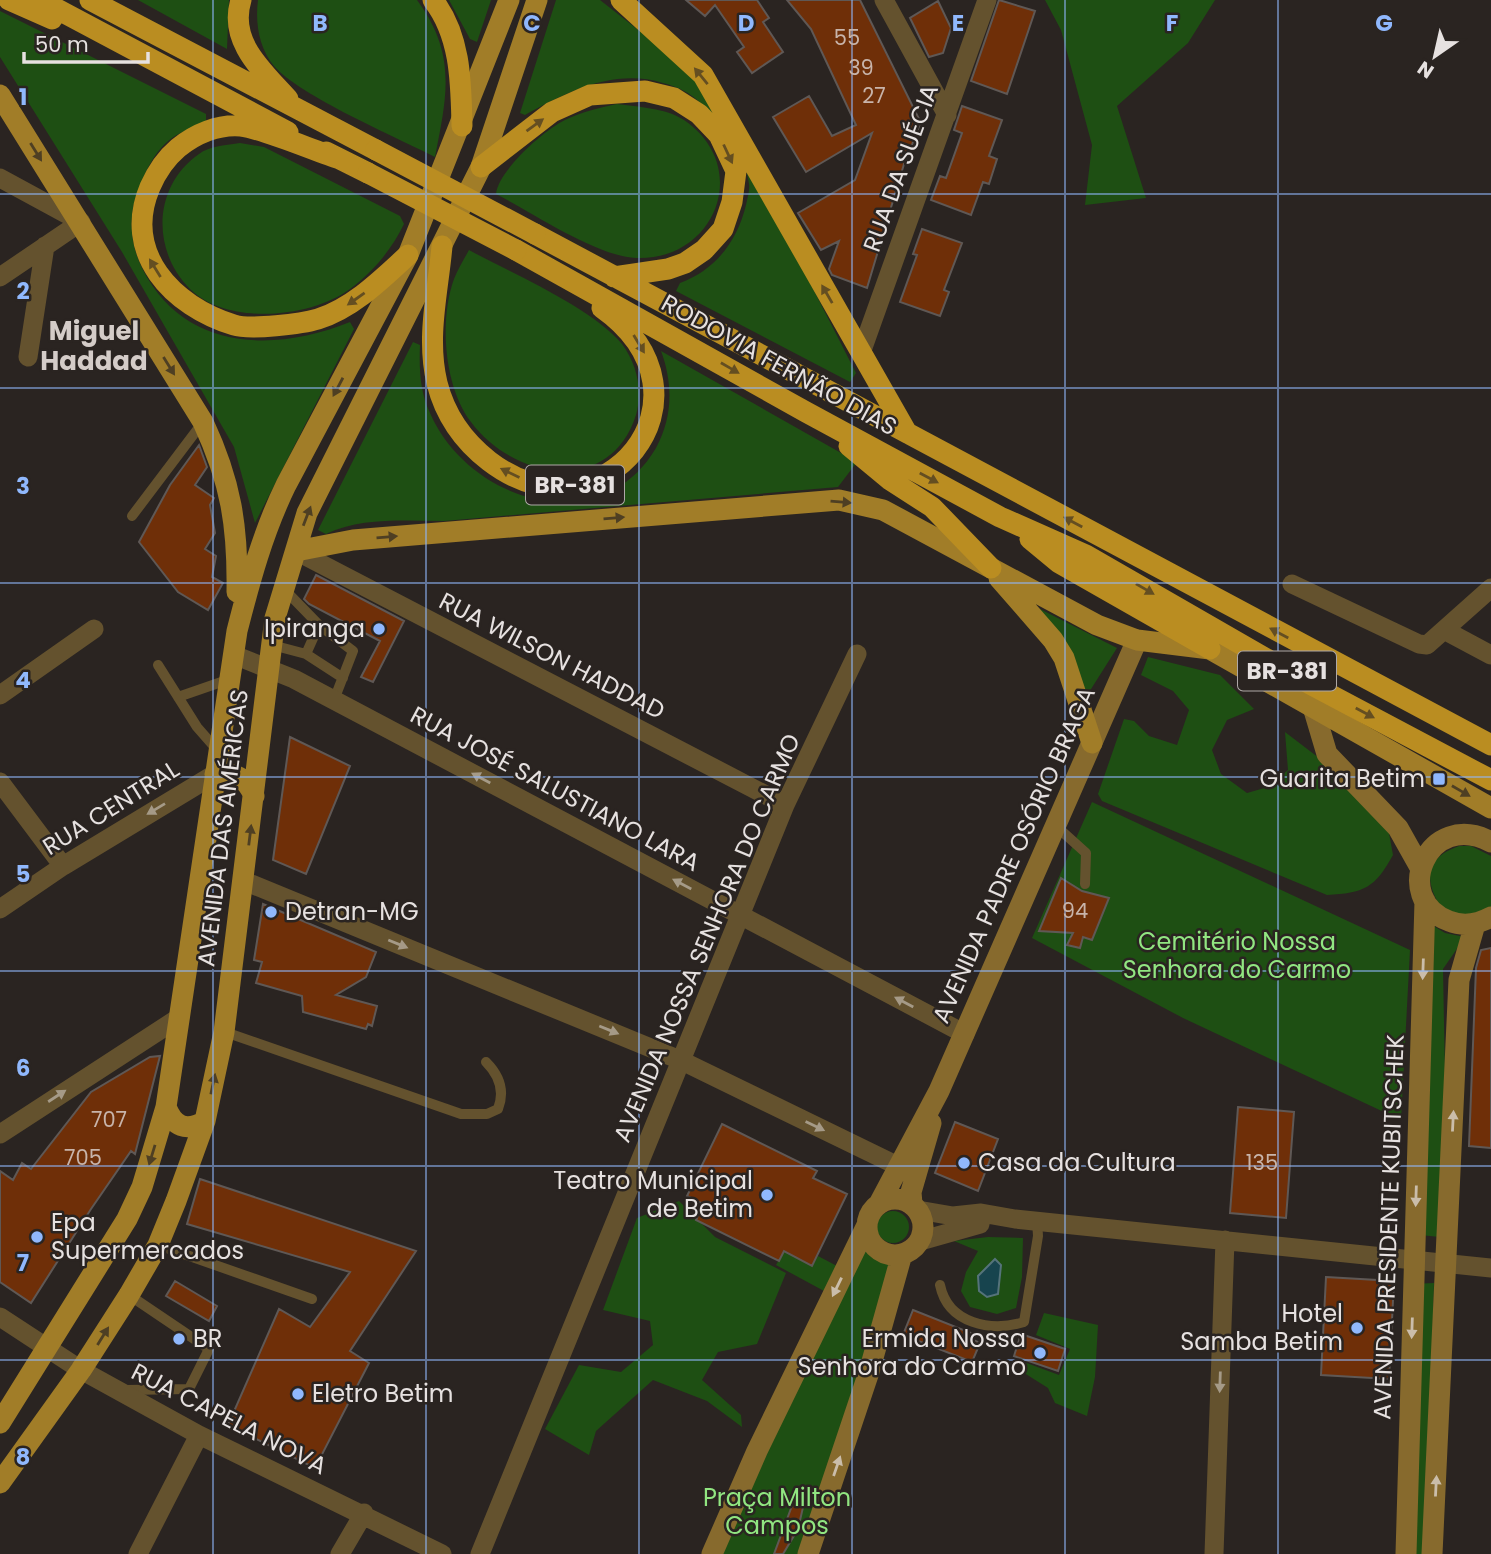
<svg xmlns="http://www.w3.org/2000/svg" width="1491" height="1554" font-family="Poppins,sans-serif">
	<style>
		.green { fill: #1e4f13 }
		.water { fill: #17444e; stroke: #55737a; stroke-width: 2 }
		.building { fill: #6f2f08; stroke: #5f5855; stroke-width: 2 }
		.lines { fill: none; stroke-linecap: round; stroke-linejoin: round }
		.lane { stroke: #64522e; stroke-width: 10 }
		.street { stroke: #64522e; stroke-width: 19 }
		.secondary { stroke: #876a2d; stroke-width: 21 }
		.primary { stroke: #a17d28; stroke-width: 21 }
		.highway { stroke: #ba8d21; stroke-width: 21 }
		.highway-bridge { stroke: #ba8d21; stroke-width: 21 }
		.oneway { fill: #644e21 }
		.oneway2 { fill: #4e3f23 }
		.oneway3 { fill: #a59a87 }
		.oneway4 { fill: #cabdaa }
		.grid { fill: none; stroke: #90b8fd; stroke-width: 2; stroke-opacity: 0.55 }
		.poi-dot { fill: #90b8fd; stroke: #2a2421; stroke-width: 2.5 }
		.labels { text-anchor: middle; stroke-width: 5; stroke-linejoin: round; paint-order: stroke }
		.number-label { font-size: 21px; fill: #c8b4aa }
		.shield { fill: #2a2421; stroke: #aea8a7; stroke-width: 2 }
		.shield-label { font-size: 23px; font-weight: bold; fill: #e6e1e0 }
		.street-label { font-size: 24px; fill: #e6e1e0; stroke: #2a2421 }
		.poi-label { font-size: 24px; fill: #e6e1e0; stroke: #2a2421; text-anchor: end }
		.park-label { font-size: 24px; fill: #91e681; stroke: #2a2421 }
		.neighbourhood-label { font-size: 26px; font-weight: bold; fill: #d4ccc8; stroke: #2a2421 }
		.grid-label { font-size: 23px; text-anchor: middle; font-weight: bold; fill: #90b8fd; stroke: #2a2421; stroke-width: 5; stroke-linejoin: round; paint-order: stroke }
	</style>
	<rect width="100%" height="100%" fill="#2a2421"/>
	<path class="green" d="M138,0H229L227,49Z
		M258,0H417C457,54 447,96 435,157C396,137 300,96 274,66C259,48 255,23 258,0Z
		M449,0H491L477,42L470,39Z
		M556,0H600L660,47L698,84L752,169L856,373L850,382L676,291L680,283C715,270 737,242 746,205C747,199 750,191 749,184C747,164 734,148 723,132C707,107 694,91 663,83C614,68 567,92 525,115L520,113Z
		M1045,0H1215L1188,43L1117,106L1146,198L1085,205L1092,145L1061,30Z
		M0,11L206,114V122C195,127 182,131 172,138C154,151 146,171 138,191C128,215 130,244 142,268C183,351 274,353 350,322L354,329L255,523L234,447L122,252L0,57Z
		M617,104C638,107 666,108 684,120C753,167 715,261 636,258C596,256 533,213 496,194C498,171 544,130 565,120C581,112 599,108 617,104Z
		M240,143L264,147L400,216L404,224C392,249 373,272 350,289C311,318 227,326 190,289C151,250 153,186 199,154C209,146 227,145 240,143Z
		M469,250C513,274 591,307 622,344C637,364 643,391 636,415C610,497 513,479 471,422C444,387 439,320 454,279C458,269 464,259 469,250Z
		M413,342L420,345C419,369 420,392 430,413C468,501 600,543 656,448C673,417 673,383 661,351L857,462L838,487L444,521C405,521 362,517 326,534L318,530Z
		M1036,607L1117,648L1086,697Z
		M1148,657L1220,675L1254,709L1227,720L1212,750L1221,774L1247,793L1268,787L1288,770L1285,732L1323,761L1389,833L1393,855C1375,888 1364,893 1327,895L1102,801L1098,794L1124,719L1134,721L1149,736L1177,745L1189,710L1173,691L1141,675Z
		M1092,802L1410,950L1401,1120L1183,1018L1032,938Z
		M1459,846H1471L1491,856V910L1479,918L1443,911C1425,883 1422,859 1459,846Z
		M1427,922L1445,933L1465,937L1443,969L1445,1075L1440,1237L1409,1234Z
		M679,1201L715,1237L786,1273L757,1344L718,1352L702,1380L741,1415L742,1427L707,1401L653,1380L596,1431L589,1455L545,1429L579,1365L621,1372L653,1345L650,1321L603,1310L637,1218Z
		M877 1227a16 16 0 1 1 32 0a16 16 0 1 1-32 0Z
		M988,1237L1023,1238L1022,1277L1016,1308L997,1314L970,1307L961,1291L966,1272L978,1251L954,1241Z
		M865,1242C872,1254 881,1262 895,1263L805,1554H715Z
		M784,1251L812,1266L818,1256L837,1266L824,1291L776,1265Z
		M1434,1283L1426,1554H1407L1411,1284Z
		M1044,1313L1098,1325L1095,1377L1087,1416L1055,1403L1048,1388L1021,1371L1024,1362L1059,1375L1070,1349L1036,1335Z"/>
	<path class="water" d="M995,1259L1001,1265L998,1294L987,1297L979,1291L978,1276Z"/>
	<path class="building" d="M686,0H757L769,18L763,22L783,52L752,73L737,52L744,47L715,5L705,16Z
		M787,0H860L921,123L904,164L867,288L832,275L829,269L839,241L821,250L798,213L855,180L872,133L806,172L773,117L809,96L832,136L856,125L811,29Z
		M999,0L1035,11L1007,94L971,81Z
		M938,1L951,28L943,53L929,57L910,18Z
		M962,106L1002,120L989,156L997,159L989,184L983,182L971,215L931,200L940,176L946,178L962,133L954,130Z
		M922,229L962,243L944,290L949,292L940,316L900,302L917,255L913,254Z
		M199,445L207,467L195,485L214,498L210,505L215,533L205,549L216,556L212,577L223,583L208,610L178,592L139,542L170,485Z
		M316,575L404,621L373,682L361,677L380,641L309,604L304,599Z
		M290,737L350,766L306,874L273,860Z
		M1061,878L1082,891L1109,898L1092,940L1083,937L1080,948L1067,945L1073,933L1039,931Z
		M263,904L376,952L366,977L336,995L377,1006L372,1026L368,1024L366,1029L303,1012L302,996L256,983L262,962L254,960Z
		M1491,948V1148L1469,1146L1476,968L1481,950Z
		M160,1056L135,1154L131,1151L91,1209L31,1303L0,1282V1171L13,1180L22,1163L31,1169L91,1092L150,1057Z
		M1238,1107L1294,1112L1286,1218L1230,1213Z
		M955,1122L998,1139L978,1191L935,1173Z
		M722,1124L817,1171L813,1178L847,1194L812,1266L784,1251L779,1261L696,1220L703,1204L687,1196Z
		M200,1179L416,1251L350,1351L369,1363L315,1468L228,1425L279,1309L310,1327L350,1272L187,1224Z
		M1326,1277L1394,1281L1389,1379L1321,1375Z
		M175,1281L217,1306L209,1321L166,1296Z
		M913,1310L971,1333L969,1338L980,1343L972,1362L903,1335Z
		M1021,1334L1065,1349L1058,1371L1014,1356Z
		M799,1487L807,1490L798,1529L783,1554H774Z"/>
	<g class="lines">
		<path class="lane" d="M132,516L203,422
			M319,625L353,651L334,700
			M272,645L306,654L319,625L284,589
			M306,654L343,678
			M158,665L197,727L218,751
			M178,697L230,679
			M1056,826L1086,853L1085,884
			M225,1032L461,1114H487L498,1109C505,1091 500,1076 486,1062
			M158,1245L312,1299
			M940,1285C948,1324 991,1332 1024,1322L1038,1236L1037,1220
			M126,1390L189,1389L209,1349L129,1295"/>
		<path class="street" d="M884,0L947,115
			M0,178L81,222L0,277
			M861,353L987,0
			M28,357L45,246
			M296,551L785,805
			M1292,584L1419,644L1427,645L1491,588
			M1446,631L1491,655
			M234,655L294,679L965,1034
			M0,695L94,629
			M0,782L63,866
			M244,881L680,1060L898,1166
			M0,909L63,866L215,774
			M0,1134L180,1017
			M918,1210L953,1216L981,1213L1015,1219L1491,1268
			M920,1241L980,1224
			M0,1317L81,1370L199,1435L442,1554
			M138,1554L199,1435
			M340,1554L364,1513
			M480,1554L785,805L857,654
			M1214,1554L1225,1240"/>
		<path class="secondary" d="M1313,707L1327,754L1398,828L1421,869
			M1491,842C1428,808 1390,899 1449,921C1464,927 1478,924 1491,917
			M867 1227a28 28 0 1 1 56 0a28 28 0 1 1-56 0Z
			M879,1204L939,1091L1137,640
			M912,1204L911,1192L931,1123
			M712,1554L757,1451L867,1225
			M808,1554L869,1372L902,1254
			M1406,1554L1425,901
			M1432,1554L1459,980L1475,924"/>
		<path class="primary" d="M0,95L203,422C231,482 238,526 237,592
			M296,551L353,540L839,500L883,510L1097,625L1137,640L1210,649L1491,808
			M999,578L1053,640L1064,658L1092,743
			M215,774C235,772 246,777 254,796
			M166,1107C174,1127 186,1132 205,1121
			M0,1423L127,1219L142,1187L166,1107L237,631C250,580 263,532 286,485L408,255L509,0
			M0,1483L81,1370L129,1295L158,1245L176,1201L205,1121L224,1032L275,618L307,513L481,167L537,0"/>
		<path class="highway" d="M9,0L52,19
			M40,0L288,132
			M90,0L376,150
			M241,0C228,42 263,71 288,99
			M433,0C461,36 461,83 462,126
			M621,0L703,75L907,433
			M326,152L368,173
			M337,158C312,150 264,129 241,126C218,124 195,134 178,148C165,159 157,171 150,187C122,253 172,306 234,325C250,330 302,324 318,319C353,308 382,279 408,255
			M481,167L552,112L590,95L645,91L674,98L699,114L719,135L736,171L732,202L723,229L704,250L685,263L668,269L614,277
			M535,234L1491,745
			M442,246C438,292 426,337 437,383C445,415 462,440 489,461C601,547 727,397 602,308
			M516,250L806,412L1000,517L1086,555L1310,684L1491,780
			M849,446L890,480L932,507L991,568
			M1030,539L1059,563L1210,649"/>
		<path class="highway-bridge" d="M376,150L535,234
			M368,173L516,250"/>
	</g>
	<defs><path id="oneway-solid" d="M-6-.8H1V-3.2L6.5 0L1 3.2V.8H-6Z" transform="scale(1.75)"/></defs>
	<g class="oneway">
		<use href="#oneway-solid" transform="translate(701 76) rotate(-129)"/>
		<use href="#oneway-solid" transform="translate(535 125) rotate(-36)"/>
		<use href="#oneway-solid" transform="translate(728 154) rotate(65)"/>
		<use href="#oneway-solid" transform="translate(155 268) rotate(-122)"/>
		<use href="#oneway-solid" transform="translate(827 294) rotate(-120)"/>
		<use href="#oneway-solid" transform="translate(356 299) rotate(145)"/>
		<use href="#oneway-solid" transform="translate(639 344) rotate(59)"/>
		<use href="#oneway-solid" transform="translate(730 368) rotate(30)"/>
		<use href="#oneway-solid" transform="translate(510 473) rotate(-154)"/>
		<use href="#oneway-solid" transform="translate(929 478) rotate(28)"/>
		<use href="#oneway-solid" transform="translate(1073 522) rotate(-152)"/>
		<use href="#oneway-solid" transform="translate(1145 589) rotate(30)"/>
		<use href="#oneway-solid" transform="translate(1279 633) rotate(-152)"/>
		<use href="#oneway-solid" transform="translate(1365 713) rotate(28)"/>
	</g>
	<g class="oneway2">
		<use href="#oneway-solid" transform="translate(36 152) rotate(58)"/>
		<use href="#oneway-solid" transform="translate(169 366) rotate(58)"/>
		<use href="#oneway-solid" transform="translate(338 387) rotate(118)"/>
		<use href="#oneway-solid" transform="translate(841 502) rotate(5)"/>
		<use href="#oneway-solid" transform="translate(307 516) rotate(-69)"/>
		<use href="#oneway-solid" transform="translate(614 518) rotate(-5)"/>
		<use href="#oneway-solid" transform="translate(387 537) rotate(-5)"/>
		<use href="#oneway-solid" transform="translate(1461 791) rotate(30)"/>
		<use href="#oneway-solid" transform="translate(250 835) rotate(-83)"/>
		<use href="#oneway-solid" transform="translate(213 1084) rotate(-78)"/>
		<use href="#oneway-solid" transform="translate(152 1155) rotate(107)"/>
		<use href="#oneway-solid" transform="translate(103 1336) rotate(-58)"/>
	</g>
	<g class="oneway3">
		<use href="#oneway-solid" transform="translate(481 778) rotate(-152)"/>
		<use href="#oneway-solid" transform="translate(156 809) rotate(149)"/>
		<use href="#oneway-solid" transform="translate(682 884) rotate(-152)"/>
		<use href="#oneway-solid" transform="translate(398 944) rotate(22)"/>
		<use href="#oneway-solid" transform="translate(904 1002) rotate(-152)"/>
		<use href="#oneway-solid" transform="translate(609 1030) rotate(22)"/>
		<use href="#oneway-solid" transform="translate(57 1096) rotate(-33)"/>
		<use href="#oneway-solid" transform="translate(815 1126) rotate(26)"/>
		<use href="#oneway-solid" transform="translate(1220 1382) rotate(92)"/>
	</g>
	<g class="oneway4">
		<use href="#oneway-solid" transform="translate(1423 969) rotate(92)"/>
		<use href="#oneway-solid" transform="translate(1453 1121) rotate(-87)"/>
		<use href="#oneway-solid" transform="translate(1416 1196) rotate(92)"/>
		<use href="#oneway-solid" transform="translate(837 1287) rotate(116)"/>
		<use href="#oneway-solid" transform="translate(1412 1328) rotate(92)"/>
		<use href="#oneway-solid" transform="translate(837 1466) rotate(-71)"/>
		<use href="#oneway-solid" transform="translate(1436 1486) rotate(-87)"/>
	</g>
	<path class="grid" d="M213,0V1554M426,0V1554M639,0V1554M852,0V1554M1065,0V1554M1278,0V1554M0,194H1491M0,388H1491M0,583H1491M0,777H1491M0,971H1491M0,1166H1491M0,1360H1491"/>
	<g class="poi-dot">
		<circle cx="379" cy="629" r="7"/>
		<rect x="1432" y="772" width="14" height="14" rx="3.5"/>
		<circle cx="271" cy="912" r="7"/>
		<circle cx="964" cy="1163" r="7"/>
		<circle cx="767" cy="1195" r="7"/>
		<circle cx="37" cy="1237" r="7"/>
		<circle cx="1357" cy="1328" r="7"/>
		<circle cx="179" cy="1339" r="7"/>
		<circle cx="1040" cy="1353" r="7"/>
		<circle cx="298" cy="1394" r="7"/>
	</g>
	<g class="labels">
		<g class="number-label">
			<text x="847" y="45">55</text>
			<text x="861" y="75">39</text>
			<text x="874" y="103">27</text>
			<text x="1075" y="918">94</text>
			<text x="109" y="1127">707</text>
			<text x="83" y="1165">705</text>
			<text x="1262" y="1170">135</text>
		</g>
		<g class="shield">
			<rect x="526" y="465.5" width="98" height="39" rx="5"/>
			<rect x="1238" y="651.5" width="98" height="39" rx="5"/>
		</g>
		<g class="shield-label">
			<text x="575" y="493">BR-381</text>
			<text x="1287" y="679">BR-381</text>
		</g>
		<g class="street-label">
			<text transform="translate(901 168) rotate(-70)" y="8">RUA DA SUÉCIA</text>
			<text transform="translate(779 365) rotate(29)" y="8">RODOVIA FERNÃO DIAS</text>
			<text transform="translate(552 656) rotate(27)" y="8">RUA WILSON HADDAD</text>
			<text transform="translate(555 789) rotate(28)" y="8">RUA JOSÉ SALUSTIANO LARA</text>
			<text transform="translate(111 808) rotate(-32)" y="8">RUA CENTRAL</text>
			<text transform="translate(223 828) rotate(-83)" y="8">AVENIDA DAS AMÉRICAS</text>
			<text transform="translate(1014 855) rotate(-66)" y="8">AVENIDA PADRE OSÓRIO BRAGA</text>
			<text transform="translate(707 938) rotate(-67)" y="8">AVENIDA NOSSA SENHORA DO CARMO</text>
			<text transform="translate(1389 1227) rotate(-88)" y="8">AVENIDA PRESIDENTE KUBITSCHEK</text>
			<text transform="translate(229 1419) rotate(27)" y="8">RUA CAPELA NOVA</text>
		</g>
		<g class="poi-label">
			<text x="365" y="637">Ipiranga</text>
			<text x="1425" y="787">Guarita Betim</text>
			<text x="285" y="920" text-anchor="start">Detran-MG</text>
			<text x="978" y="1171" text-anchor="start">Casa da Cultura</text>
			<text x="753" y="1189">Teatro Municipal<tspan x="753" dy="28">de Betim</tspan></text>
			<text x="51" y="1231" text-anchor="start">Epa<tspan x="51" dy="28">Supermercados</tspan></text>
			<text x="1343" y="1322">Hotel<tspan x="1343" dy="28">Samba Betim</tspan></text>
			<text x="193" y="1347" text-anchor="start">BR</text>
			<text x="1026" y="1347">Ermida Nossa<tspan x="1026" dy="28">Senhora do Carmo</tspan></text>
			<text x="312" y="1402" text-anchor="start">Eletro Betim</text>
		</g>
		<g class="park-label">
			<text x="1237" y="950">Cemitério Nossa<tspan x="1237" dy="28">Senhora do Carmo</tspan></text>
			<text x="777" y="1506">Praça Milton<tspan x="777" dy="28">Campos</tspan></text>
		</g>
		<g class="neighbourhood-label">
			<text x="94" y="340">Miguel<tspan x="94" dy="30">Haddad</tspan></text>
		</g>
	</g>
	<g class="grid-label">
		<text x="320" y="31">B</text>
		<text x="532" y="31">C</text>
		<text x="746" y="31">D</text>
		<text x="958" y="31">E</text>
		<text x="1172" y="31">F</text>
		<text x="1384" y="31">G</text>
		<text x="23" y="105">1</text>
		<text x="23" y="299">2</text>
		<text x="23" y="494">3</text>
		<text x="23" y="688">4</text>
		<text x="23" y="882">5</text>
		<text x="23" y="1076">6</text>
		<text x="23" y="1271">7</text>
		<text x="23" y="1465">8</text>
	</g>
	<g transform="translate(1435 56) rotate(214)" stroke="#2a2421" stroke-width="5" paint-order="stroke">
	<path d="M0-5L12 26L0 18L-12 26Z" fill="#e6e1e0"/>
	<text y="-10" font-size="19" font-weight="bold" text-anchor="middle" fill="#e6e1e0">N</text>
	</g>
	<path d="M24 52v10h124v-10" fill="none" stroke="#e6e1e0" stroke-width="3.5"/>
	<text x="35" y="52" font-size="21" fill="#e6e1e0" stroke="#2a2421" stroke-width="5" paint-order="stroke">50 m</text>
</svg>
